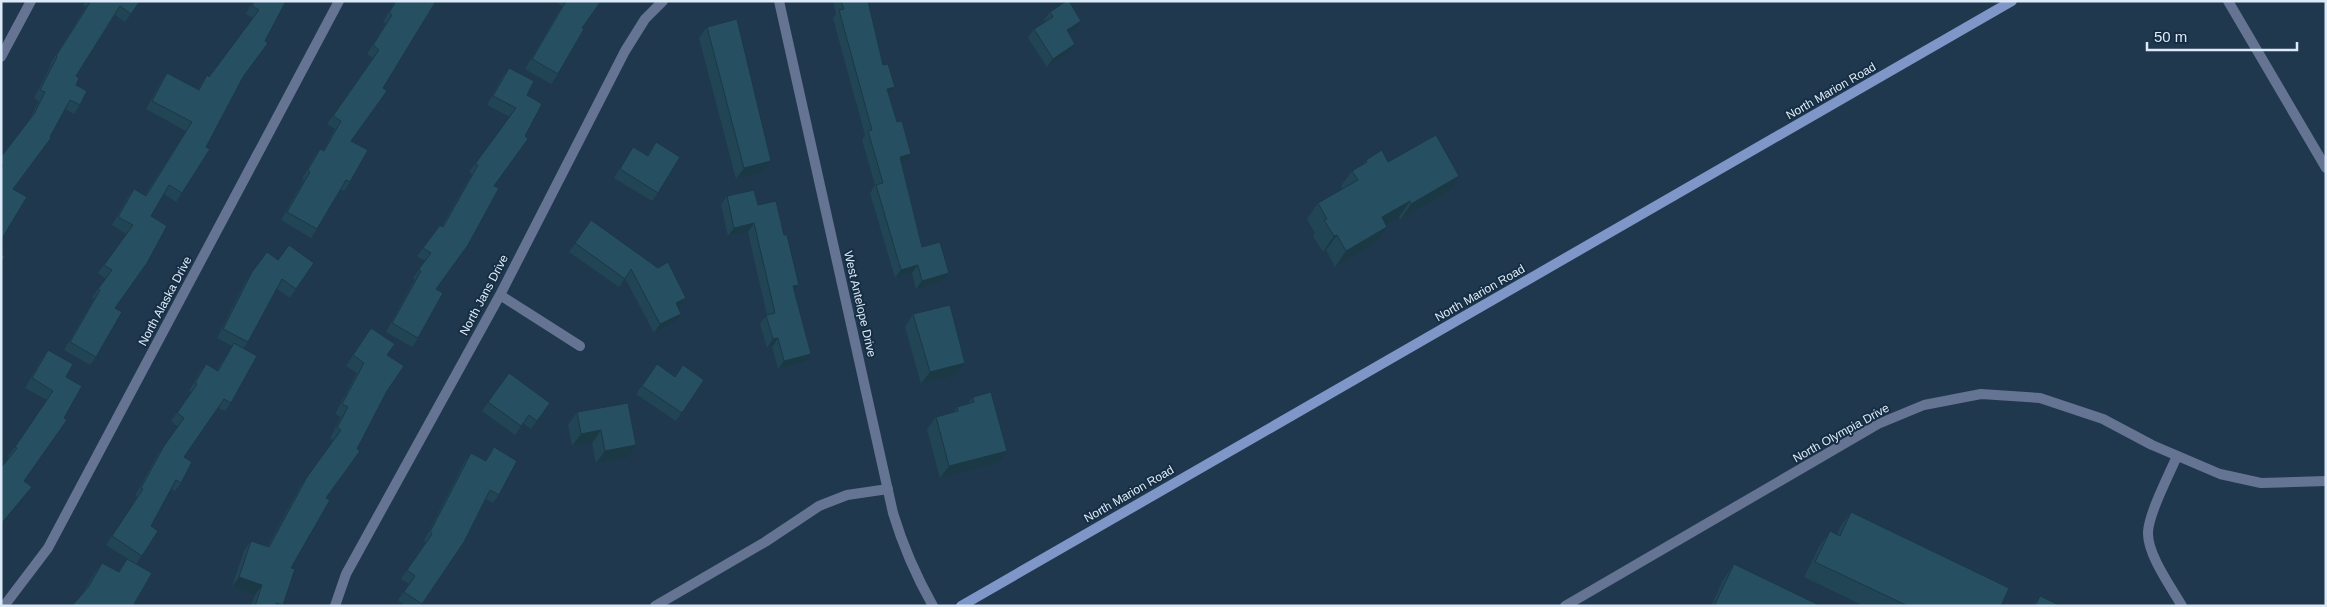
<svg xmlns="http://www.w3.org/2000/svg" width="2327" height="607" font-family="Helvetica,sans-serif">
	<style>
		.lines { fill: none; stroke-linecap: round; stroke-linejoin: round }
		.service { stroke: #657493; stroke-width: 10 }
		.minor { stroke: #657493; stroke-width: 10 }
		.secondary { stroke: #7f97c8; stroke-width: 10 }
		.wall { fill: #214554 }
		.shaded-wall { fill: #1b3845 }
		.building { fill: #265062; stroke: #1b3845 }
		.labels { text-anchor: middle; stroke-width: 4; stroke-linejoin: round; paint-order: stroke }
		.street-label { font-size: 12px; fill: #ddebf9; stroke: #162e43 }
	</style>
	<rect width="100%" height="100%" fill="#20384e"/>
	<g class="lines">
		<path class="service" d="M2177,456C2169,475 2149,513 2148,532C2147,554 2171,587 2182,606
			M655,606L765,542L819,506L847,495L888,489"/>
		<path class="minor" d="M779,1L893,513C903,546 916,576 933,606
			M2228,1L2326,168
			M1,57L31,1
			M500,295L580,346
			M4,606L48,548L339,1
			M335,606L346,574L500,295L625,51L645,19L663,1
			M1565,606L1878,424L1924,405L1981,394L2040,398L2103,419L2152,445L2220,474L2261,483L2326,481"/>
		<path class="secondary" d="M961,606L2012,1"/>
	</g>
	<path class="wall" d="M86,1H140L125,22L115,15L76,76V85L80,105L74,114L65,109L50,137L51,138L13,189L1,240V157L29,120L39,101L34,98L51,65L50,64L86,7L83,5Z
		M253,1H286L242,79L182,193L176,202L164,194L151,216L96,357L90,365L64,350L94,299L92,297L106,279L98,273L126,234L112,225L128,197L134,189L145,195L186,131L146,109L161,82L167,73L198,89L207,75L209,77L253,18L246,14Z
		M395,1H436L351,141L350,182L344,191L340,189L317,229L311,238L281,220L304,180L302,179L314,157L320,149L323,151L335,129L327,124L373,58L367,54L386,23L383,22Z
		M555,1H601L582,28L558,74L551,84L525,69L562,6Z
		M833,1H868L905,162L902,163L922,247L949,273L943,281L916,289L912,273L895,278L870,193L875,185L862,140L865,135L833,18L836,14Z
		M1050,12L1075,29L1069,33L1075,44L1069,52L1047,67L1028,38L1034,29L1045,22L1044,20Z
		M707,27L763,172L736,179L699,38Z
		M509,68L527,95L494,186L436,289L418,338L412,347L386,332L415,279L413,278L425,261L417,256L423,248L442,226L472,174L469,172L510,117L487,105L503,76Z
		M656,142L658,193L652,201L614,178L633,147L647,155Z
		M1366,160L1388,162L1448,192L1400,220L1399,217L1386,224L1376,243L1335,267L1326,250L1323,252L1313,236L1315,233L1307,219L1318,203L1343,189L1341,186L1352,171L1362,165Z
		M727,196L758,205L784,235L799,285L794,292L805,362L778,369L772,347L767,348L760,324L767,315L748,232L728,236L721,205Z
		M591,220L680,306L678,307L675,322L654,333L625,278L619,287L569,252Z
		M267,252L278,260L314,263L290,298L277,289L248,342L243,349L231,403L225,411L218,408L184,457L181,483L175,491L171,489L151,526L158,531L136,564L84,591L94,574L102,563L118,572L127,559H128L106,545L137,497L135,496L158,454L178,427L171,421L191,392L189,391L200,372L206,364L217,370L232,346L217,338L246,281Z
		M913,314L965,363L956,375L921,384L905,327Z
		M371,328L387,355V391L326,498L291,568L283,606H251L255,595L232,587L244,551L251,541L268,546L300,487L333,440L330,438L341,417L335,414L357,373L346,366Z
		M48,350L66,377L24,481L25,497L1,525V468L9,458L8,456L47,400L25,388L41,360Z
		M657,364L675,376L704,380L676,421L636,394Z
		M509,373L550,403L531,429L523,423L515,435L482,411Z
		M973,397L998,463L940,478L927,429L936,417L953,412L957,407L968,404Z
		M628,403L627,458L596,463L592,443L572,446L568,425L577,412Z
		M494,447L499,495L493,503L486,499L464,542L420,606H405L398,600L409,584L401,579L426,542L424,541L465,461L471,453L485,461Z
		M1851,512L2001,606H1864L1804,577L1819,547L1830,531L1837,535L1840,527Z
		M1734,564L1821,606H1711L1723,580Z
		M2040,596L2061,606H2033Z"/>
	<path class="shaded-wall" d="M1081,21L1075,29L1061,39L1067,30Z
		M1075,44L1069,52L1047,67L1053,59Z
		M895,87L888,96L887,89Z
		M911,154L905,162L894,165L900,157Z
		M771,161L763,172L736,179L744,168Z
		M1459,176L1448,192L1400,220L1411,204Z
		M1410,201L1399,217L1371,233L1382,217Z
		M754,223L748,232L728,236L734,228Z
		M1387,227L1376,243L1335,267L1346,251Z
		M1337,235L1326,250L1323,252L1334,236Z
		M918,265L912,273L895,278L901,270Z
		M949,273L943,281L916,289L922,281Z
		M799,285L793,294V286Z
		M686,298L680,306L670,312L676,303Z
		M681,314L675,322L654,333L660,324Z
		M778,338L772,347L767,348L773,339Z
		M811,354L805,362L778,369L784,361Z
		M965,363L956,375L921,384L930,372Z
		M601,430L592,443L572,446L581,434Z
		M636,445L627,458L596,463L605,451Z
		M1007,451L998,463L940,478L949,466Z
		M32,487L25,497L1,525V524Z
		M239,577L262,585L255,595L232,587Z"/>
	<path class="building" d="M91,1H140L131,14L120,6L76,76L79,78L76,85L87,91L80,105L70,100L50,137L51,138L13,189L27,197L1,240V169L3,165L1,164V157L34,114L45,92L40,90L57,57L56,56Z
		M254,1H286L265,41L268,43L243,77L206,147L210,149L182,193L169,185L151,216L167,226L147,263L115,308L122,312L96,357L70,342L100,290L98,289L112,270L104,265L133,225L118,217L134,189L146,196L192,122L152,101L167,73L199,90L207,75L209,77L259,10L252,6Z
		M396,1H436L383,88L387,91L351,141L368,150L350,182L346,180L317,229L287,212L310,172L308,170L320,149L324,151L341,121L333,116L379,50L373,45L392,15L389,13Z
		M566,1H601L582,28L584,29L558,74L532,59Z
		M841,1H868L883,65L888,64L895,87L887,89L897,122L902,121L911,154L900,157L922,247L940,242L949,273L922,281L918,265L901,270L876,185L883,183L868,131L872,130L839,10L844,9Z
		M1066,1H1069L1081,21L1067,30L1075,44L1053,59L1034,29L1053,17L1050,12Z
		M737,19L771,161L744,168L707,27Z
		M509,68L534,81L527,95L542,104L525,136L528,139L494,186L499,188L468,245L436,289L443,293L418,338L392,323L421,271L419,269L431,253L423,248L440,225L443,227L478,165L475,164L516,108L493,96Z
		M1436,135L1459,176L1411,204L1410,201L1382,217L1387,227L1346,251L1337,235L1334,236L1324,220L1327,219L1318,203L1358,180L1352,171L1367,162L1366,160L1382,150L1388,162Z
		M656,142L680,157L658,193L620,169L633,147L648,156Z
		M754,190L758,205L776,201L784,235H787L799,285L793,286L811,354L784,361L778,338L773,339L766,315L775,313L754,223L734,228L727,196Z
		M591,220L658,268L668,262L686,298L676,303L681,314L660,324L631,269L625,279L575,243Z
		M289,245L314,263L296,289L282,279L248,342L223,329L252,272L267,252L278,260Z
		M1,254L5,256L1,264Z
		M950,305L965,363L930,372L913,314Z
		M371,328L395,344L387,355L404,366L387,391L357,449L360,451L326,498L330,500L291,568L295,569L283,605L276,603V606H255L262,585L239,577L251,541L269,547L307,477L341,430L337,428L348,407L342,404L364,363L353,355Z
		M234,343L257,356L231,403L224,399L184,457L192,462L181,483L176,480L151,526L158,531L142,556L112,536L143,489L141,488L164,446L184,418L177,413L197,384L195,383L206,364L218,371Z
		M48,350L73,364L66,377L82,386L64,418L67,420L24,481L32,487L1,524V468L17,448L15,447L53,391L32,378Z
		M657,364L675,377L683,365L704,380L682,413L642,386Z
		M509,373L550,403L537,421L529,415L521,426L488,402Z
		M991,392L1007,451L949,466L936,417L958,411L957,407L974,402L973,397Z
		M628,403L636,445L605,451L601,430L581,434L577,412Z
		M494,447L517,461L499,495L490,490L464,542L422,604L404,592L415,576L407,570L432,534L430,532L471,453L486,461Z
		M1851,512L2009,588L2001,606H1908L1815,562L1830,531L1840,536Z
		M127,559L152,573L133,606H72L89,586L102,563L119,572Z
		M1734,564L1821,606H1714Z
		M2040,596L2061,606H2035Z"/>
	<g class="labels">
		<g class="street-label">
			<text transform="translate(1831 91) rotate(-30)" y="4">North Marion Road</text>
			<text transform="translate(1480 293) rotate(-30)" y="4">North Marion Road</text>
			<text transform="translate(484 295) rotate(-62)" y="4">North Jans Drive</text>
			<text transform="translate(165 301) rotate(-62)" y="4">North Alaska Drive</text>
			<text transform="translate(860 304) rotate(77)" y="4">West Antelope Drive</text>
			<text transform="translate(1841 433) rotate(-29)" y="4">North Olympia Drive</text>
			<text transform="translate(1129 494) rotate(-30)" y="4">North Marion Road</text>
		</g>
	</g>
	<rect width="2327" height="607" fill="none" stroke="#ddebf9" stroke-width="5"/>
	<path d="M2147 42v8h150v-8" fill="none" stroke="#ddebf9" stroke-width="2.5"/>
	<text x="2154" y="42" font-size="15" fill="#ddebf9" stroke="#162e43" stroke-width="4" paint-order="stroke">50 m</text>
</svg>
